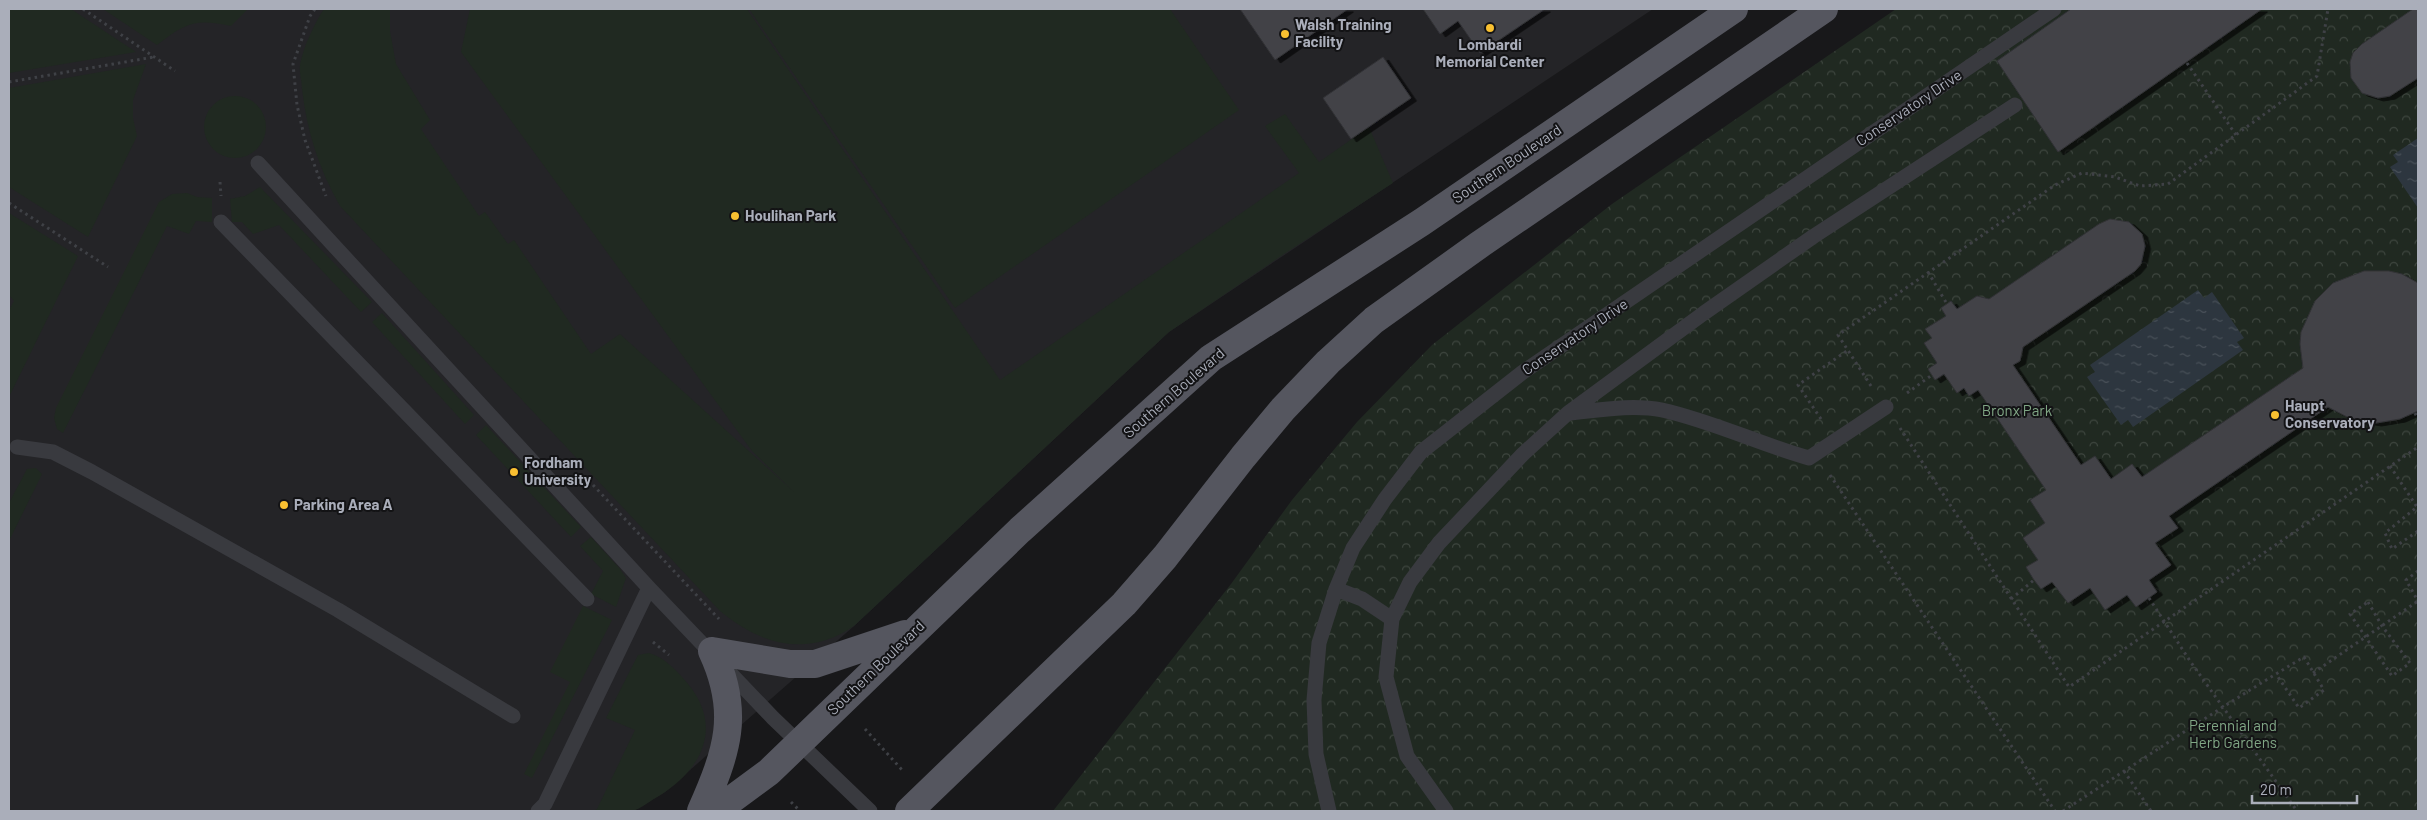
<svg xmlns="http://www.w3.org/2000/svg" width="2427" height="820" font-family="Barlow,sans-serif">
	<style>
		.built { fill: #242427 }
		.green { fill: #202921 }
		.forest { fill: url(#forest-crowns) }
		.water { fill: url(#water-ripples) }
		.building { fill: #424347; stroke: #323236; filter: url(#shadow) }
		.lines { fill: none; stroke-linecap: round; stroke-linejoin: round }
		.path { stroke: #3f4146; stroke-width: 3; stroke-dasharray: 2.5 4; stroke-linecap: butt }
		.service { stroke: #393a3f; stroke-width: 15 }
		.primary { stroke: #55565f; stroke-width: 28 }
		.poi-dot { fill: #f9c031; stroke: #131315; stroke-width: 2 }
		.labels { text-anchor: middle; stroke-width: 4; stroke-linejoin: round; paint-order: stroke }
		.poi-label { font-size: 15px; font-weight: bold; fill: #aaaeba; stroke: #131315; text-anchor: start }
		.street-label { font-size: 15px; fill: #aaaeba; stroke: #131315 }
		.park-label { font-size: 15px; fill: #80a685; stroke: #131315 }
	</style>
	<defs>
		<pattern id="forest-crowns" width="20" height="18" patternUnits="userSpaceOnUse" patternTransform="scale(1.25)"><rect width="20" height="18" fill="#202921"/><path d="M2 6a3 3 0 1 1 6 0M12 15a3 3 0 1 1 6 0" fill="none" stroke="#3e463f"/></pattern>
		<pattern id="water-ripples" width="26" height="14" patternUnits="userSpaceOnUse" patternTransform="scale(1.25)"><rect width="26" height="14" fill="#2d363f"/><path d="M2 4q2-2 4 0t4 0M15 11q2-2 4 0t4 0" fill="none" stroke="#495159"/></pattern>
		<filter id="shadow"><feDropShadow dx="5.5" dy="3" stdDeviation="0" flood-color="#0009"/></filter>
	</defs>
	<rect width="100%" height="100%" fill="#18181a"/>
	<path class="built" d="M9,9H1653L1169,332L854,626L665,792L633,811H9Z"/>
	<path class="green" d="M9,9H71L136,52L9,73Z
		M103,9H248L231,26C196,18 185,23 157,45Z
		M324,9H390V31L396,64L430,120L421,129L479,216L485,212L508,244L514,240L591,354L620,334L794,492L752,451L461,52L470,9H747L1000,380L1299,173L1265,126L1285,114L1319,162L1369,127L1393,183L1284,254L1169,332L854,626C807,658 761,645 720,611L340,206C319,169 307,132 302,89C302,82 299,73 300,66C302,50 315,22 324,9Z
		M749,9H1170L1239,110L955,308Z
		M146,64L133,100V118L137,136L88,237L9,187V88Z
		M204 127a31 31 0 1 1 62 0a31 31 0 1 1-62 0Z
		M260,187L372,302L361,312L279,225L253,234L242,222H232L230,199L245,196Z
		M187,193L197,197L212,198V222L196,221L189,234L167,226L63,433L57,429L54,418L56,408L159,202L172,194Z
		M9,213L78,256L9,397V310L14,301L9,295Z
		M382,313L474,415L465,424L372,322Z
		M486,425L581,527L571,537L476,435Z
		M36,468L42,474L9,541V503L27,469Z
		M591,537L620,569L626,578L616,607L591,594L603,571L580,546Z
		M583,606L612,620L532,778L524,774L570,682L550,672Z
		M649,653C663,657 672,666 682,677C724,721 707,766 659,796C651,800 641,809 632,811C621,814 606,811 594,811L597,809L635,730L606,718L638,655Z"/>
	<path class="forest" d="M1896,9H2418V811H1053L1231,584L1292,500L1357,422L1432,345L1612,204Z"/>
	<path class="water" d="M2418,138V208L2390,167L2398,162L2393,155Z
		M2198,290L2204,298L2212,292L2244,338L2237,342L2243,350L2133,427L2128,420L2121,425L2087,377L2095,372L2090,365Z"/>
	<path class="building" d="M1240,9H1348L1275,60Z
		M1423,9H1545L1480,53L1458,21L1440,34Z
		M2071,9H2262L2058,152L1997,61Z
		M2413,9H2418V78L2390,96L2378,98L2362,93L2351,78L2350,62L2353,53L2362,44Z
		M1383,57L1411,98L1351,139L1323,98Z
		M2110,219L2129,222L2142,234L2145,246L2141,264L2135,271L2023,347L2020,361L2013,365L2081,465L2095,456L2111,479L2132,464L2142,477L2303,368L2300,344L2301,332L2315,301L2333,283L2364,271H2389L2402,274L2418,283V411L2400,419L2376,423L2351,419L2328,407L2169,516L2178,528L2155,543L2171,565L2149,580L2157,592L2136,607L2127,595L2105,610L2090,588L2068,603L2052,582L2041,589L2034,580L2026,567L2038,560L2023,538L2045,523L2030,500L2046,490L1978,390L1969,396L1964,388L1957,393L1944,374L1935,380L1928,369L1937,363L1924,343L1932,338L1925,329L1946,316L1941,308L1951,301L1957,309L1977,296L1989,299L2099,224Z"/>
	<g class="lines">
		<path class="path" d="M83,9L175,71
			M315,9L310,16L293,64L297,105L305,140L326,196
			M2187,63L2236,135
			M9,82L154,57
			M220,182L221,196
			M9,203L108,267
			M1928,272L1947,304
			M1871,386L1838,335L2055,185L2082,173L2115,177L2140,186L2168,184L2317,76L2328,9
			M1907,393L1932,375
			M2415,413L2418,419
			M1821,419L1798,385L1848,350
			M1900,428L2069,687L2418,447
			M2390,466L2417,507L2385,533L2392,549L2418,531
			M1830,475L2055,811
			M593,485L719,619
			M2418,571L2406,580L2418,601
			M2149,598L2190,661L2297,811
			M2011,599L2034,580
			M2368,602L2382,626L2410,663L2392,676L2350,614Z
			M653,642L669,655
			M2313,673L2418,601
			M865,729L903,771
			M2124,771L2151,811
			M791,802L800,811
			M2063,811C2143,759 2222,706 2304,657L2324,690L2299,708L2276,674"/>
		<path class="service" d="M258,163L649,588L773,718L870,811
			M221,222L587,599
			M1570,413C1599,410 1633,404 1662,410C1712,421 1759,444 1809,458L1886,407
			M17,447L53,452L92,472L338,610L513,716
			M1336,589L1362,599L1392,619
			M538,811L545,804L649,588
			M1329,811L1316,754L1314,700L1319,643L1336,589L1353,548L1385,499L1421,452L1523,372L2054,9
			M1446,811L1407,756L1386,677L1392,619L1410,582L1439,543L1523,454L1568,413L1704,313L1814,236L2015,105"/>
		<path class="primary" d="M712,651L790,664H815L905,634
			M701,811C727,752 741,713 712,651
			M716,811L769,772L1020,530L1211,358L1422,222L1734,9
			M909,811L1124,604L1165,557L1243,457L1283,409L1328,362L1374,320L1479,245L1824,9"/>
	</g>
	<g class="poi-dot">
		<circle cx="1490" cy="28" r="5"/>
		<circle cx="1285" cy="34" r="5"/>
		<circle cx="735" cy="216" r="5"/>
		<circle cx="2275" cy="415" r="5"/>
		<circle cx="514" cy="472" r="5"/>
		<circle cx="284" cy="505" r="5"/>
	</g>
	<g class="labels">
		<g class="poi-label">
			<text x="1295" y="30">Walsh Training<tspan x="1295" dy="17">Facility</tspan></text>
			<text x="1490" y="50" text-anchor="middle">Lombardi<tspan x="1490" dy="17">Memorial Center</tspan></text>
			<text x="745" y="221">Houlihan Park</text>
			<text x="2285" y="411">Haupt<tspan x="2285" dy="17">Conservatory</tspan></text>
			<text x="524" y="468">Fordham<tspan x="524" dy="17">University</tspan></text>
			<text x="294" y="510">Parking Area A</text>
		</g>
		<g class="street-label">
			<text transform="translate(1909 108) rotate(-34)" y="5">Conservatory Drive</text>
			<text transform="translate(1507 164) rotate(-34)" y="5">Southern Boulevard</text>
			<text transform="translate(1575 337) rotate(-34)" y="5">Conservatory Drive</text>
			<text transform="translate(1174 393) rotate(-41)" y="5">Southern Boulevard</text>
			<text transform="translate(876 668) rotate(-44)" y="5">Southern Boulevard</text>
		</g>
		<g class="park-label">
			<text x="2017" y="416">Bronx Park</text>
			<text x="2233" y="731">Perennial and<tspan x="2233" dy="17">Herb Gardens</tspan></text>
		</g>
	</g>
	<rect width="2427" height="820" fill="none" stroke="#aaaeba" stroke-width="20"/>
	<path d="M2252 795v8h105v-8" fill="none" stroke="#aaaeba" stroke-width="2.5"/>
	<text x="2260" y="795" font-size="15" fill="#aaaeba" stroke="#131315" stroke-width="4" paint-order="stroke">20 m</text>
</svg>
